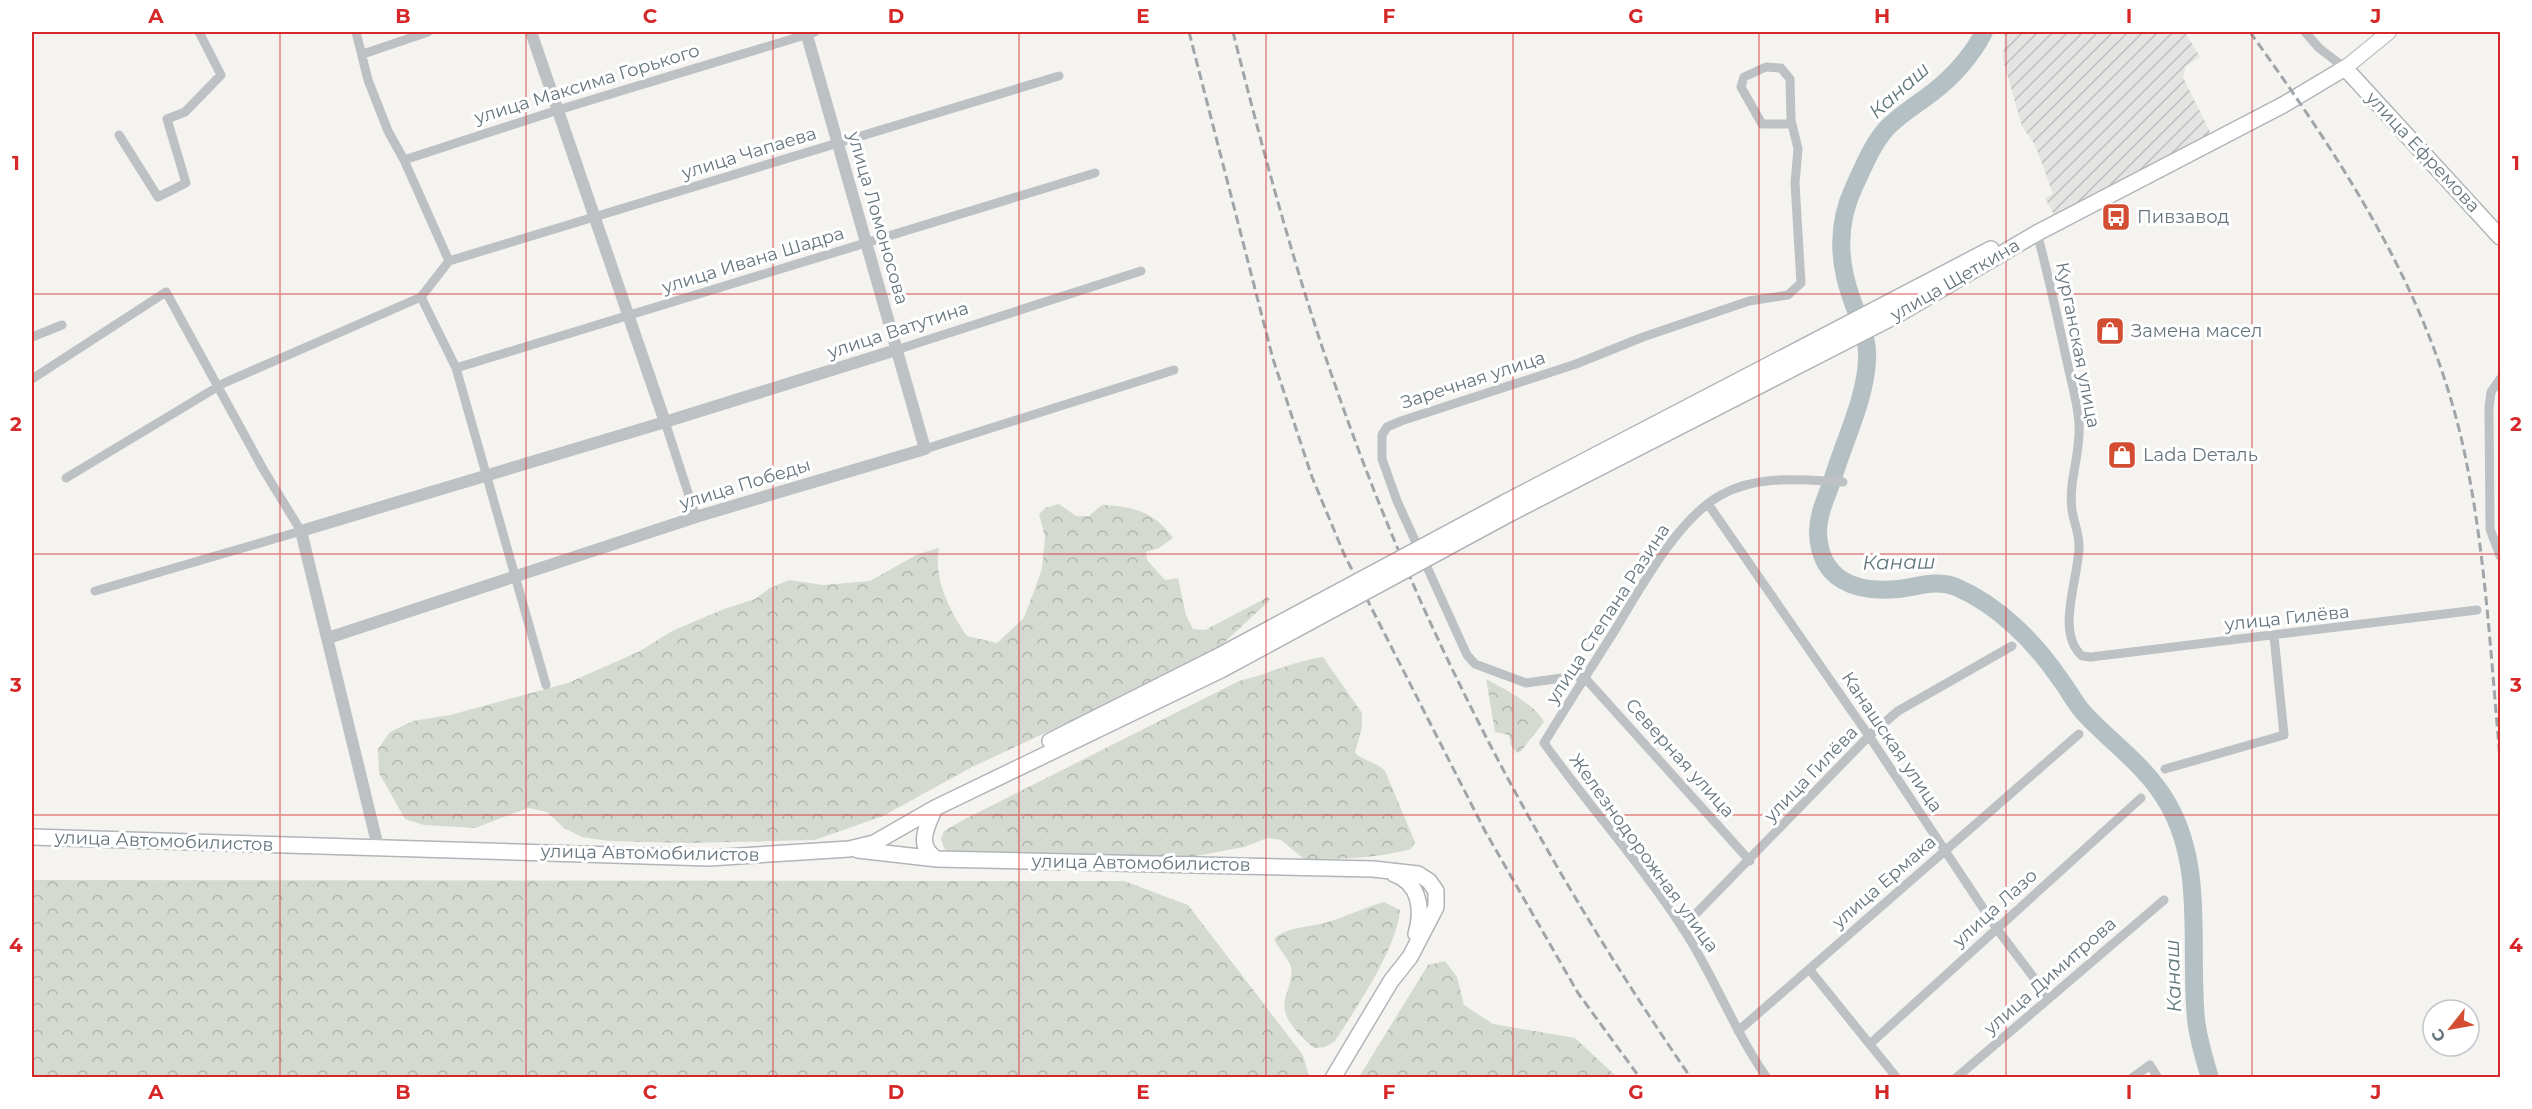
<svg xmlns="http://www.w3.org/2000/svg" width="2532" height="1109" font-family="Montserrat,sans-serif">
	<style>
		.industrial { fill: url(#industrial-furrows) }
		.forest { fill: url(#forest-crowns) }
		.lines { fill: none; stroke-linecap: round; stroke-linejoin: round }
		.river { stroke: #b4c0c3; stroke-width: 18 }
		.secondary-casing { stroke: #b0b5b8; stroke-width: 16 }
		.primary-casing { stroke: #b1b5b8; stroke-width: 18 }
		.minor { stroke: #bdc1c4; stroke-width: 9 }
		.tertiary { stroke: #bdc1c4; stroke-width: 12 }
		.secondary { stroke: #fff; stroke-width: 14 }
		.primary { stroke: #fff; stroke-width: 15 }
		.rail { stroke: #9fa5a9; stroke-width: 3; stroke-dasharray: 9 4.5; stroke-linecap: butt }
		.primary-bridge-casing { stroke: #b1b5b8; stroke-width: 18; stroke-linecap: butt }
		.primary-bridge { stroke: #fff; stroke-width: 15 }
		.grid { fill: none; stroke: #d62828; stroke-width: 1.5; stroke-opacity: 0.55 }
		.labels { text-anchor: middle; stroke-width: 6; stroke-linejoin: round; paint-order: stroke }
		.street-label { font-size: 18px; fill: #65757e; stroke: #fff }
		.poi-label { font-size: 18px; fill: #65757e; stroke: #fff; text-anchor: start }
		.water-label { font-size: 20px; font-style: italic; fill: #61777b; stroke: #fff }
		.neatline { fill: none; stroke: #d62828; stroke-width: 2 }
		.grid-label { font-size: 20px; text-anchor: middle; font-weight: bold; fill: #d62828 }
	</style>
	<defs>
		<pattern id="industrial-furrows" width="10" height="10" patternUnits="userSpaceOnUse" patternTransform="scale(1.5)"><rect width="10" height="10" fill="#e4e5e3"/><path d="M-1 1l2-2M0 10L10 0M9 11l2-2" fill="none" stroke="#bcbebd"/></pattern>
		<pattern id="forest-crowns" width="20" height="18" patternUnits="userSpaceOnUse" patternTransform="scale(1.5)"><rect width="20" height="18" fill="#d5dad1"/><path d="M2 6a3 3 0 1 1 6 0M12 15a3 3 0 1 1 6 0" fill="none" stroke="#b0b5af"/></pattern>
	</defs>
	<rect width="100%" height="100%" fill="#f4f3f0"/>
	<path class="industrial" d="M2005,32H2185L2200,57L2186,66L2183,77L2210,132L2205,137L2055,216L2045,198L2053,194L2035,145L2022,126L2003,60Z"/>
	<path class="forest" d="M1059,504L1076,516H1089L1102,505C1133,506 1155,512 1173,538L1159,548L1146,552L1147,560L1165,580L1178,578L1186,615L1193,629L1205,630L1268,597L1270,600L1214,652L1186,667L972,767L883,816L815,840L688,843L608,841L582,837L564,828L547,812L528,808L475,828L424,825L405,819L379,773L378,749L390,732L413,721L450,715L568,683L640,651L672,631L724,609L755,599L770,588L789,580L823,585L870,581L918,554L939,548C933,578 950,612 967,636L997,643L1024,618L1042,569L1045,537L1039,514L1045,508Z
		M1323,657L1362,713V727L1355,753C1367,763 1377,762 1385,771L1415,842L1411,849C1375,859 1340,859 1304,859L1281,840L1268,838L1244,847L1196,856L1055,857L951,854L944,848L941,839L944,831L965,819L1239,681C1268,674 1294,661 1323,657Z
		M1486,679C1503,688 1536,705 1544,722L1521,751L1517,753L1511,746L1509,735L1495,732Z
		M32,880L1124,881L1188,905L1303,1055L1309,1077H32Z
		M1384,902L1400,910C1397,948 1357,1007 1335,1041L1325,1047L1314,1048C1301,1037 1280,1018 1285,999C1288,988 1293,978 1291,967C1288,958 1278,948 1274,939C1289,925 1312,928 1331,921C1349,915 1366,907 1384,902Z
		M1445,961L1457,977L1464,1005L1493,1024L1575,1038L1617,1077H1359L1428,965Z"/>
	<g class="lines">
		<path class="river" d="M1984,32C1973,54 1953,77 1933,92C1918,104 1899,115 1886,129C1872,145 1863,168 1854,187C1837,223 1838,260 1851,297C1858,318 1869,338 1867,361C1865,399 1845,439 1834,475C1828,495 1818,511 1818,533C1820,580 1855,593 1897,589C1918,587 1936,579 1956,587C1998,605 2035,642 2060,679C2068,689 2074,702 2083,712C2111,743 2147,766 2168,804C2205,868 2189,948 2196,1019C2198,1039 2204,1058 2210,1078"/>
		<g class="secondary-casing">
			<path id="secondary" d="M2345,68L2389,32"/>
		</g>
		<g class="primary-casing">
			<path id="primary" d="M1504,503L1991,249
				M1511,513L1897,315L2037,233L2283,105L2345,68L2500,237
				M1050,741L1215,658
				M935,808C927,826 915,846 937,859
				M32,837L709,858L849,849L874,843L935,808L1221,670
				M858,850L937,859L1373,869L1418,874L1429,881L1436,891V907L1410,957L1391,981L1333,1078
				M1394,874C1420,883 1423,910 1416,934"/>
		</g>
		<path class="minor" d="M356,32L368,80L388,131L404,160L449,261
			M2305,32L2319,48L2345,68
			M363,54L428,32
			M119,135L158,197L186,183L167,119L185,112L221,75L199,32
			M404,160L558,110L815,32
			M2037,233C2049,277 2058,321 2068,366C2072,385 2078,405 2079,424C2081,454 2068,481 2072,510C2074,523 2079,533 2079,546C2079,578 2055,632 2082,656L2091,657L2477,610
			M449,261L1059,76
			M449,261L421,297L456,368L546,685
			M32,337L62,325
			M896,350L1141,271
			M456,368L1095,173
			M32,379L166,292L263,469L301,531L95,591
			M2500,379L2491,392L2489,407L2490,529L2500,556
			M665,422L696,517
			M925,449L1174,370
			M66,478L224,383L421,297
			M1708,504L1869,736L1997,929L2049,998
			M2165,769L2284,735L2274,636
			M1750,861L1585,678L1576,676L1526,683L1475,664L1467,655L1397,501L1382,459V435L1387,427L1401,421L1576,364L1643,337L1749,301L1788,295L1801,283L1795,183L1798,149L1791,120L1790,79L1781,68L1766,67L1744,77L1741,87L1762,124H1792
			M1682,928L1869,736L1898,711L2012,646
			M1809,969L1897,1078
			M1738,1031L2079,734
			M1871,1043L2141,798
			M1767,1078C1734,1031 1715,978 1684,930C1642,865 1589,806 1544,743C1567,705 1591,668 1615,630C1640,589 1678,518 1721,495C1759,474 1802,480 1843,482
			M1956,1078L2164,900
			M2132,1078L2150,1065L2158,1078"/>
		<path class="tertiary" d="M531,32L665,422
			M328,638L699,516L925,449L806,32
			M378,847L301,531L665,422L896,350"/>
		<use href="#secondary" class="secondary"/>
		<use href="#primary" class="primary"/>
		<path class="rail" d="M1189,32L1273,359L1312,477L1344,554L1485,831L1578,993L1640,1078
			M1233,32C1267,168 1304,303 1353,435C1436,662 1554,879 1691,1078
			M2250,32C2346,166 2435,300 2467,465C2486,561 2491,660 2500,758"/>
		<g class="primary-bridge-casing">
			<path id="primary-bridge" d="M1215,658L1504,503
				M1221,670L1511,513"/>
		</g>
		<use href="#primary-bridge" class="primary-bridge"/>
	</g>
	<path class="grid" d="M280,32V1078M526,32V1078M773,32V1078M1019,32V1078M1266,32V1078M1513,32V1078M1759,32V1078M2006,32V1078M2252,32V1078M32,294H2500M32,554H2500M32,815H2500"/>
	<defs>
		<g id="bus-square" transform="scale(1.5)"><rect x="-9" y="-9" width="18" height="18" rx="4" fill="#d24d32" stroke="#fff"/><path d="M-5-6H5V4H4V6H2V4H-2V6H-4V4H-5ZM-3.5-4V0h7V-4ZM-3.5 1.2v1.5H-2V1.2ZM2 1.2v1.5H3.5V1.2Z" fill="#fff"/></g>
		<g id="shop-square" transform="scale(1.5)"><rect x="-9" y="-9" width="18" height="18" rx="4" fill="#d24d32" stroke="#fff"/><path d="M-5-2.5h2.3a2.7 3.5 0 0 1 5.4 0H5L5.5 6h-11ZM-1.5-2.5h3a1.5 2.3 0 0 0-3 0Z" fill="#fff"/></g>
	</defs>
	<g fill-rule="evenodd">
		<use href="#bus-square" x="2116" y="217"/>
		<use href="#shop-square" x="2110" y="331"/>
		<use href="#shop-square" x="2122" y="455"/>
	</g>
	<g class="labels">
		<g class="street-label">
			<text transform="translate(587 84) rotate(-17)" y="6">улица Максима Горького</text>
			<text transform="translate(2423 152) rotate(47)" y="6">улица Ефремова</text>
			<text transform="translate(749 153) rotate(-17)" y="6">улица Чапаева</text>
			<text transform="translate(878 218) rotate(74)" y="6">улица Ломоносова</text>
			<text transform="translate(753 260) rotate(-17)" y="6">улица Ивана Шадра</text>
			<text transform="translate(1955 280) rotate(-30)" y="6">улица Щеткина</text>
			<text transform="translate(898 330) rotate(-18)" y="6">улица Ватутина</text>
			<text transform="translate(2078 345) rotate(79)" y="6">Курганская улица</text>
			<text transform="translate(1473 380) rotate(-18)" y="6">Заречная улица</text>
			<text transform="translate(745 484) rotate(-17)" y="6">улица Победы</text>
			<text transform="translate(1608 614) rotate(-57)" y="6">улица Степана Разина</text>
			<text transform="translate(2287 618) rotate(-6)" y="6">улица Гилёва</text>
			<text transform="translate(1892 742) rotate(56)" y="6">Канашская улица</text>
			<text transform="translate(1680 758) rotate(48)" y="6">Северная улица</text>
			<text transform="translate(1811 774) rotate(-46)" y="6">улица Гилёва</text>
			<text transform="translate(164 841) rotate(2)" y="6">улица Автомобилистов</text>
			<text transform="translate(650 853) rotate(1)" y="6">улица Автомобилистов</text>
			<text transform="translate(1644 853) rotate(54)" y="6">Железнодорожная улица</text>
			<text transform="translate(1141 863) rotate(1)" y="6">улица Автомобилистов</text>
			<text transform="translate(1884 882) rotate(-41)" y="6">улица Ермака</text>
			<text transform="translate(1995 908) rotate(-42)" y="6">улица Лазо</text>
			<text transform="translate(2050 976) rotate(-41)" y="6">улица Димитрова</text>
		</g>
		<g class="poi-label">
			<text x="2137" y="223">Пивзавод</text>
			<text x="2131" y="337">Замена масел</text>
			<text x="2143" y="461">Lada Dеталь</text>
		</g>
		<g class="water-label">
			<text transform="translate(1899 90) rotate(-42)" y="7">Канаш</text>
			<text transform="translate(1899 562) rotate(-1)" y="7">Канаш</text>
			<text transform="translate(2173 976) rotate(-92)" y="7">Канаш</text>
		</g>
	</g>
	<rect width="2532" height="1109" fill="none" stroke="#ffffff" stroke-width="66"/>
	<g transform="translate(2451 1028) rotate(239)"><circle r="28" fill="#ffffff" stroke="#c1c8cb" stroke-width="1.5"/>
	<path d="M0-4.5L10 22L0 15L-10 22Z" fill="#d24d32"/>
	<text y="-9" font-size="16" font-weight="bold" text-anchor="middle" fill="#65757e">С</text>
	</g>
	<rect x="33" y="33" width="2466" height="1043" class="neatline"/>
	<g class="grid-label">
		<text x="156" y="23">A</text>
		<text x="403" y="23">B</text>
		<text x="650" y="23">C</text>
		<text x="896" y="23">D</text>
		<text x="1143" y="23">E</text>
		<text x="1389" y="23">F</text>
		<text x="1636" y="23">G</text>
		<text x="1882" y="23">H</text>
		<text x="2129" y="23">I</text>
		<text x="2376" y="23">J</text>
		<text x="16" y="170">1</text>
		<text x="2516" y="170">1</text>
		<text x="16" y="431">2</text>
		<text x="2516" y="431">2</text>
		<text x="16" y="692">3</text>
		<text x="2516" y="692">3</text>
		<text x="16" y="952">4</text>
		<text x="2516" y="952">4</text>
		<text x="156" y="1099">A</text>
		<text x="403" y="1099">B</text>
		<text x="650" y="1099">C</text>
		<text x="896" y="1099">D</text>
		<text x="1143" y="1099">E</text>
		<text x="1389" y="1099">F</text>
		<text x="1636" y="1099">G</text>
		<text x="1882" y="1099">H</text>
		<text x="2129" y="1099">I</text>
		<text x="2376" y="1099">J</text>
	</g>
</svg>
